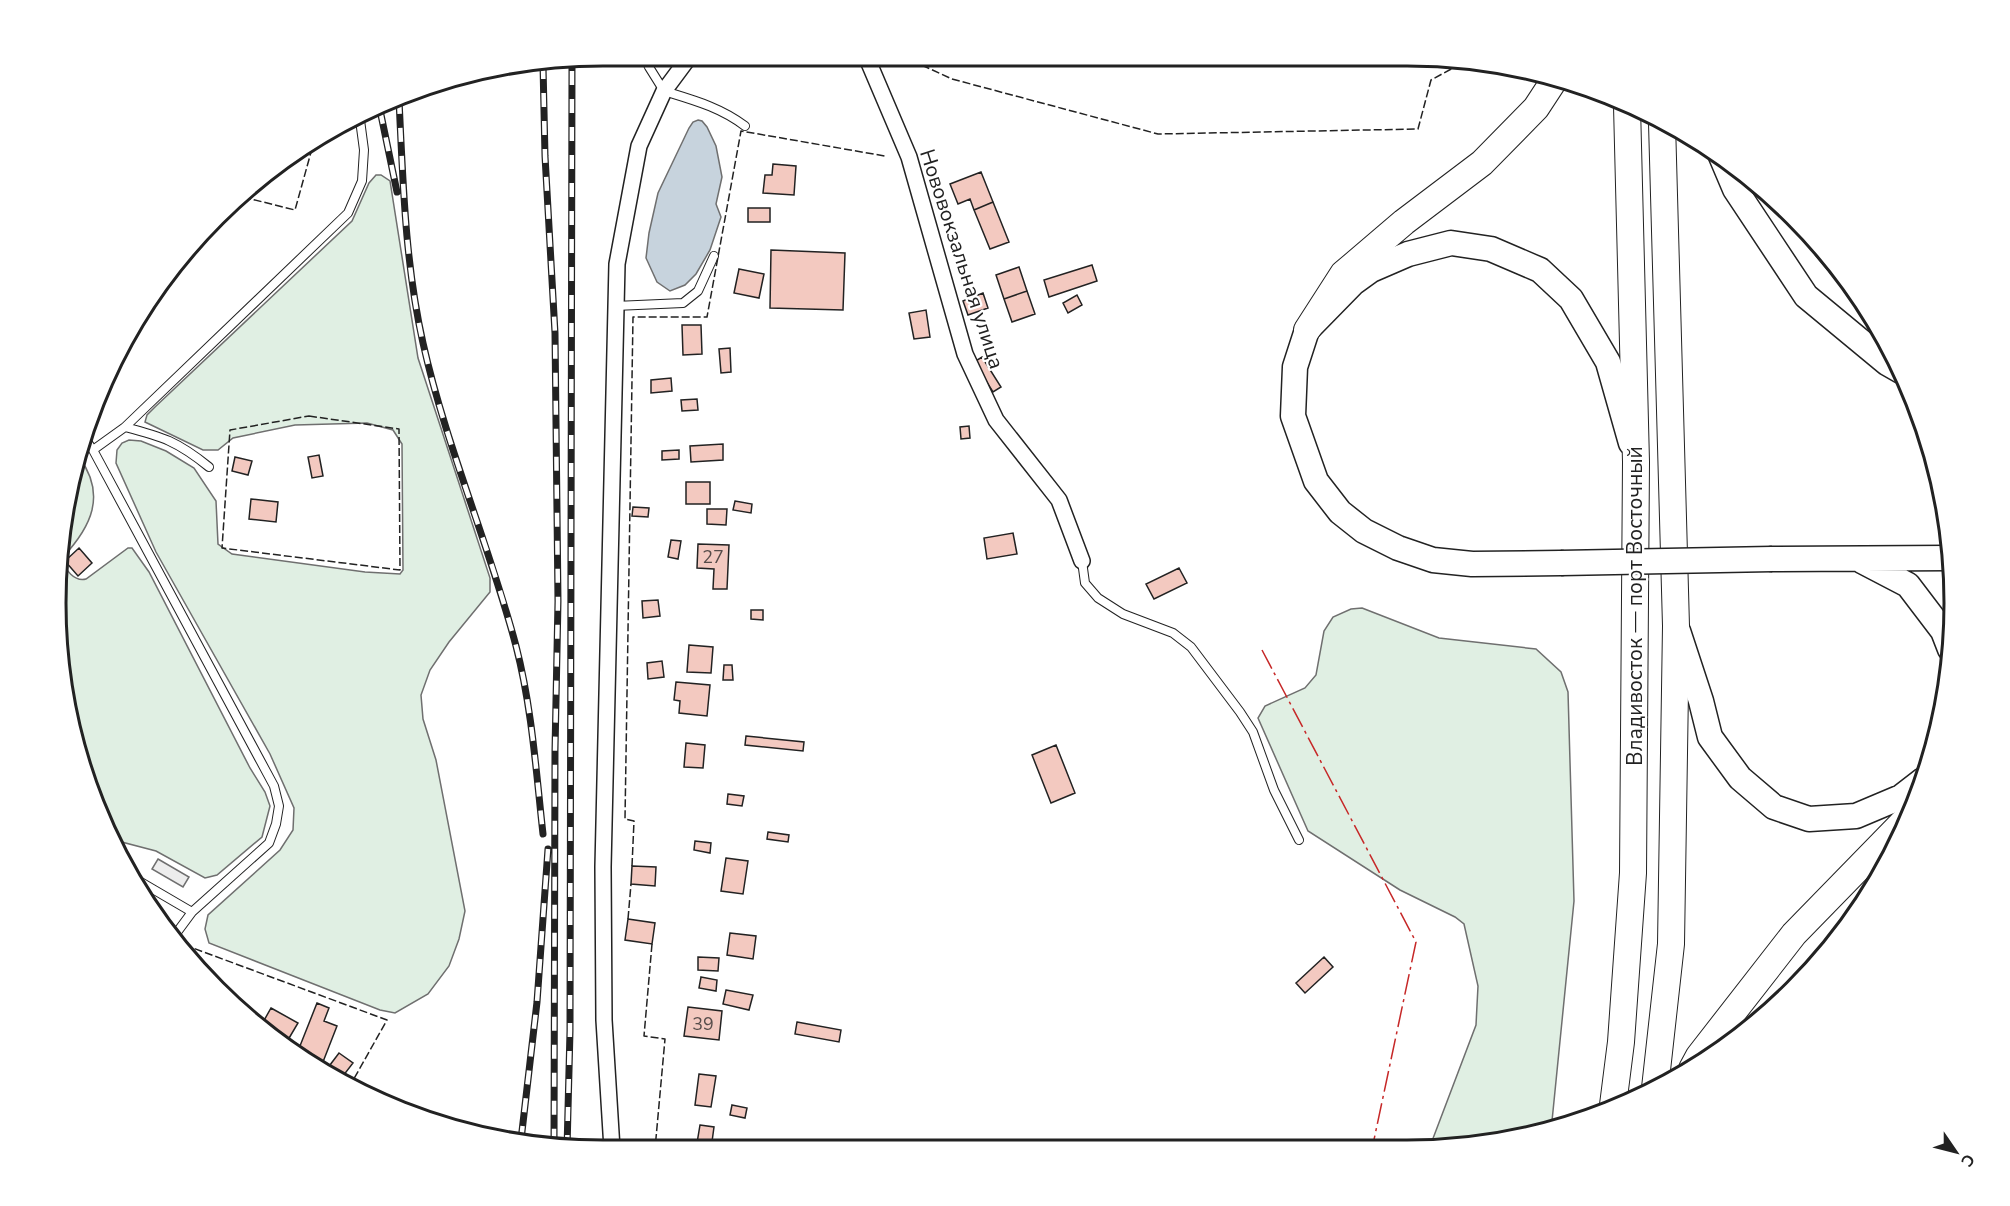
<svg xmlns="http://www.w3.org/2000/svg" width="2010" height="1206" font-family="'Nunito Sans',sans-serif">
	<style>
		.green { fill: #e0efe3; stroke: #6f6f6f; stroke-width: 1.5 }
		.parking { fill: #ededed; stroke: #6f6f6f; stroke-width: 1.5 }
		.water { fill: #c7d3dd; stroke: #6f6f6f; stroke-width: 1.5 }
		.building { fill: #f3c9c0; stroke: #222; stroke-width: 1.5 }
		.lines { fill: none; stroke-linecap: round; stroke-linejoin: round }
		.service-casing { stroke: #222; stroke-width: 10 }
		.minor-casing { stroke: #222; stroke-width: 18 }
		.primary-casing { stroke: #222; stroke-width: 27 }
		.trunk-casing { stroke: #222; stroke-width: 28 }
		.service { stroke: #fff; stroke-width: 8 }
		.minor { stroke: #fff; stroke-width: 15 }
		.primary { stroke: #fff; stroke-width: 24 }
		.trunk { stroke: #fff; stroke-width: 26 }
		.rail-casing { stroke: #222; stroke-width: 7 }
		.rail { stroke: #fff; stroke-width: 4.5; stroke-dasharray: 14; stroke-linecap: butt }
		.primary-bridge-casing { stroke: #222; stroke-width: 27; stroke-linecap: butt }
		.primary-bridge { stroke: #fff; stroke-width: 24 }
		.fence { stroke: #222; stroke-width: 1.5; stroke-dasharray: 8 3; stroke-linecap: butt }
		.power { stroke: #c62828; stroke-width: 1.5; stroke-dasharray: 21 4.5 3 4.5; stroke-linecap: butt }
		.labels { text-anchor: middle; stroke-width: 4.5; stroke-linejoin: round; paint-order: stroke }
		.number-label { font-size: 18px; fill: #564c4a }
		.street-label { font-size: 21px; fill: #222; stroke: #fff }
		.rim { fill: none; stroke: #222; stroke-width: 3 }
	</style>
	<rect width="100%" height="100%" fill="#fff"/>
	<path class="green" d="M376,175H381L390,181L418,358L490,578V592L449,642L430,670L421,695L423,719L436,760L465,911L459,939L449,966L428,994L395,1013L380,1010L209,943L205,929L208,915L280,850L293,830L294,808L270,754L156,552L116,463L117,450L122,443L129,440L141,441L166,451L194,468L216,501L218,544L232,554L365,572L400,574L403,570L402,444L393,430L367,423L295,425L233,438L218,450H203L145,422L147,415L155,407L352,221L369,183Z
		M79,457C107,495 91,527 63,557Z
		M128,548H132L149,572L250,768L265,792L270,806L262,837L217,875L205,878L156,851L118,841L84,779L56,603L63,559C64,570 75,582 86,579Z
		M1362,608L1439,638L1536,649L1561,672L1568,692L1574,901L1551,1131L1549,1132L1443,1149H1429L1476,1025L1478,986L1464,924L1455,917L1400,890L1308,831L1258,718L1265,706L1305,688L1316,675L1324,631L1333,617L1351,609Z"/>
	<path class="parking" d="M158,859L189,877L183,887L152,869Z"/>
	<path class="water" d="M698,120L702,121L707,127L716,146L722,177L716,204L721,217L710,250L696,274L685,285L670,291L657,282L646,258L649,233L658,193L689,128L693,122Z"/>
	<path class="building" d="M935,56H965L962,66Z
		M773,164L796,166L794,195L763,193L765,175H772Z
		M981,172L993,202L974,210L970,199L958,204L950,184Z
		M993,202L1009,242L990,249L974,210Z
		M748,208H770V222H748Z
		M771,250L845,253L843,310L770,308Z
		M1092,265L1097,281L1049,297L1044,280Z
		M1019,267L1027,291L1004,299L996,275Z
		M739,269L764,274L759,298L734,293Z
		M1027,291L1035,314L1012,322L1004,299Z
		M983,293L988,308L968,315L963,301Z
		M1077,295L1082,305L1068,313L1063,303Z
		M926,310L930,337L914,339L909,313Z
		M682,325H701L702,354L683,355Z
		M730,348L731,372L721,373L719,349Z
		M982,357L1001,387L993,392L974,362Z
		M671,378L672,391L651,393V380Z
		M697,399L698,410L682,411L681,400Z
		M969,426L970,438L961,439L960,427Z
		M723,444V460L691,462L690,446Z
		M679,450V459L662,460V451Z
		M319,455L323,476L312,478L308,457Z
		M235,457L252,461L248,475L232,471Z
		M686,482H710V504H686Z
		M251,499L278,502L276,522L249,519Z
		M735,501L752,504L751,513L733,510Z
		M633,507L649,508L648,517L632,516Z
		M707,509H727L726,525L707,524Z
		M1013,533L1017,554L987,559L984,538Z
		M671,540L681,541L678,559L668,557Z
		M698,544L729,545L727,589H713L714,569L697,568Z
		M79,548L92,563L78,576L65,561Z
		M1179,568L1187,583L1154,599L1146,584Z
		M658,600L660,616L643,618L642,601Z
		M751,610H763V620L751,619Z
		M689,645L713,647L711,673L687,672Z
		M662,661L664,677L648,679L647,663Z
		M724,665H732L733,680H723Z
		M676,682L710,685L707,716L679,713L680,701L674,700Z
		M746,736L804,742L803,751L745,745Z
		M686,743L705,745L703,768L684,767Z
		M1056,745L1075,793L1051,803L1032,755Z
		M728,794L744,796L742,806L727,804Z
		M768,832L789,835L788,842L767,839Z
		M695,841L711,843L710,853L694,850Z
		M726,858L748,861L743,894L721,891Z
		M632,866L656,867L655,886L631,884Z
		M628,919L655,923L652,944L625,940Z
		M730,933L756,936L753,959L727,955Z
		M698,957L719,958L718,971L698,970Z
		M1324,957L1333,967L1305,993L1296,983Z
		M701,977L717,980L716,991L699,988Z
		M726,990L753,995L749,1010L723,1004Z
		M317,1003L329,1008L324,1021L337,1026L321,1067L296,1056Z
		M688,1007L722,1011L719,1040L684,1036Z
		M271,1008L298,1023L285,1045L262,1024Z
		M797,1022L841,1030L839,1042L795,1034Z
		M339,1053L353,1063L343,1076L330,1065Z
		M699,1074L716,1076L711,1107L695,1105Z
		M732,1105L747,1108L745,1118L730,1115Z
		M700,1125L714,1127L711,1149H696Z"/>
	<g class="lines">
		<g class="service-casing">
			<path id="service" d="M644,56L649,67L664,91C693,100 720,107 745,126
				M615,306L683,303L698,291L714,256
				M125,427C163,437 177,441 209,467
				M83,436L93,450L274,786L279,806L276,824L269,843L192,912L172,939
				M93,450L125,427L348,213L362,181L364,150L360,120
				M1082,561L1085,583L1098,598L1123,614L1173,633L1191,647L1240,712L1253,732L1274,790L1299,840
				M139,881L192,912"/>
		</g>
		<g class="minor-casing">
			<path id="minor" d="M866,56L909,157L965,354L996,420L1059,500L1082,561
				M1822,250L1851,285
				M612,1149L604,1020L603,867L617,264L639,146L664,91L690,56"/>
		</g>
		<g class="primary-casing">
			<path id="primary" d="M1721,156L1735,189L1806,296L1887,363L1901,371
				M1772,559L1950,558
				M1862,561L1908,585L1943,631L1950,649
				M1561,563L1472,564L1433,560L1398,548L1364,531L1340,512L1316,481L1293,416L1295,367L1307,330L1353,283L1371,270L1408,254L1451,243L1491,249L1540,270L1571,299L1608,362L1631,443
				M1678,631L1701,701L1710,737L1740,778L1774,807L1809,819L1856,816L1901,797L1923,780"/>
		</g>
		<g class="trunk-casing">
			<path id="trunk" d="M1307,330L1343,274L1404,222L1482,163L1536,108L1555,79
				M1692,1069L1699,1056L1794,934L1913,812
				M1655,1088L1671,944L1676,626L1662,123
				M1613,1105L1621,1042L1633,873L1636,462L1627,106"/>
		</g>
		<use href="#service" class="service"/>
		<use href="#minor" class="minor"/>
		<use href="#primary" class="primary"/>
		<use href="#trunk" class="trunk"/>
		<g class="rail-casing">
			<path id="rail" d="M543,65L545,156L555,333L558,601L555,750L554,1147
				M399,100C403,181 405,263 423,343C446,446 489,544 516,646C532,708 536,771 543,834
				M380,110L397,192
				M521,1140L537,1002L548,849
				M567,1149L570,1031L572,61"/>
		</g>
		<use href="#rail" class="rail"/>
		<g class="primary-bridge-casing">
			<path id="primary-bridge" d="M1561,563L1772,559"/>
		</g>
		<use href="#primary-bridge" class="primary-bridge"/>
		<path class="fence" d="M902,56L952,79L1158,134L1418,129L1431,80L1466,61
			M243,197L295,210L313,145
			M309,416L399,429L400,570L222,548L230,430Z
			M632,866L634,821L625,819L633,317H707L741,131L885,156
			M628,919L631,884
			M174,941L387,1020L351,1084
			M652,944L644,1036L665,1039L655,1149"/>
		<path class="power" d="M1262,650L1416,942L1372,1149"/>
	</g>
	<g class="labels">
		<g class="number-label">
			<text x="713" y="563">27</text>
			<text x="703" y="1030">39</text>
		</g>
		<g class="street-label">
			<text transform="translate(962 259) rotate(72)" y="7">Нововокзальная улица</text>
			<text transform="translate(1635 606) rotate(-90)" y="7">Владивосток — порт Восточный</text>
		</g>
	</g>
	<path d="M0 0H2010V1206H0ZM603 66H1407A537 537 0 0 1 1944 603V603A537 537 0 0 1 1407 1140H603A537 537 0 0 1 66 603V603A537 537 0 0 1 603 66Z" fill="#fff" fill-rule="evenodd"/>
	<path class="rim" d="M603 66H1407A537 537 0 0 1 1944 603V603A537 537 0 0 1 1407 1140H603A537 537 0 0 1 66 603V603A537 537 0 0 1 603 66Z"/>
	<g transform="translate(1956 1152) rotate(125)" stroke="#ffffff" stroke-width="4.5" paint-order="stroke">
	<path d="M0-4.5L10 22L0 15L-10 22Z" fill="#222222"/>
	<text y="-9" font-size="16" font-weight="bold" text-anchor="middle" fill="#222222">С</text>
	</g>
</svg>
